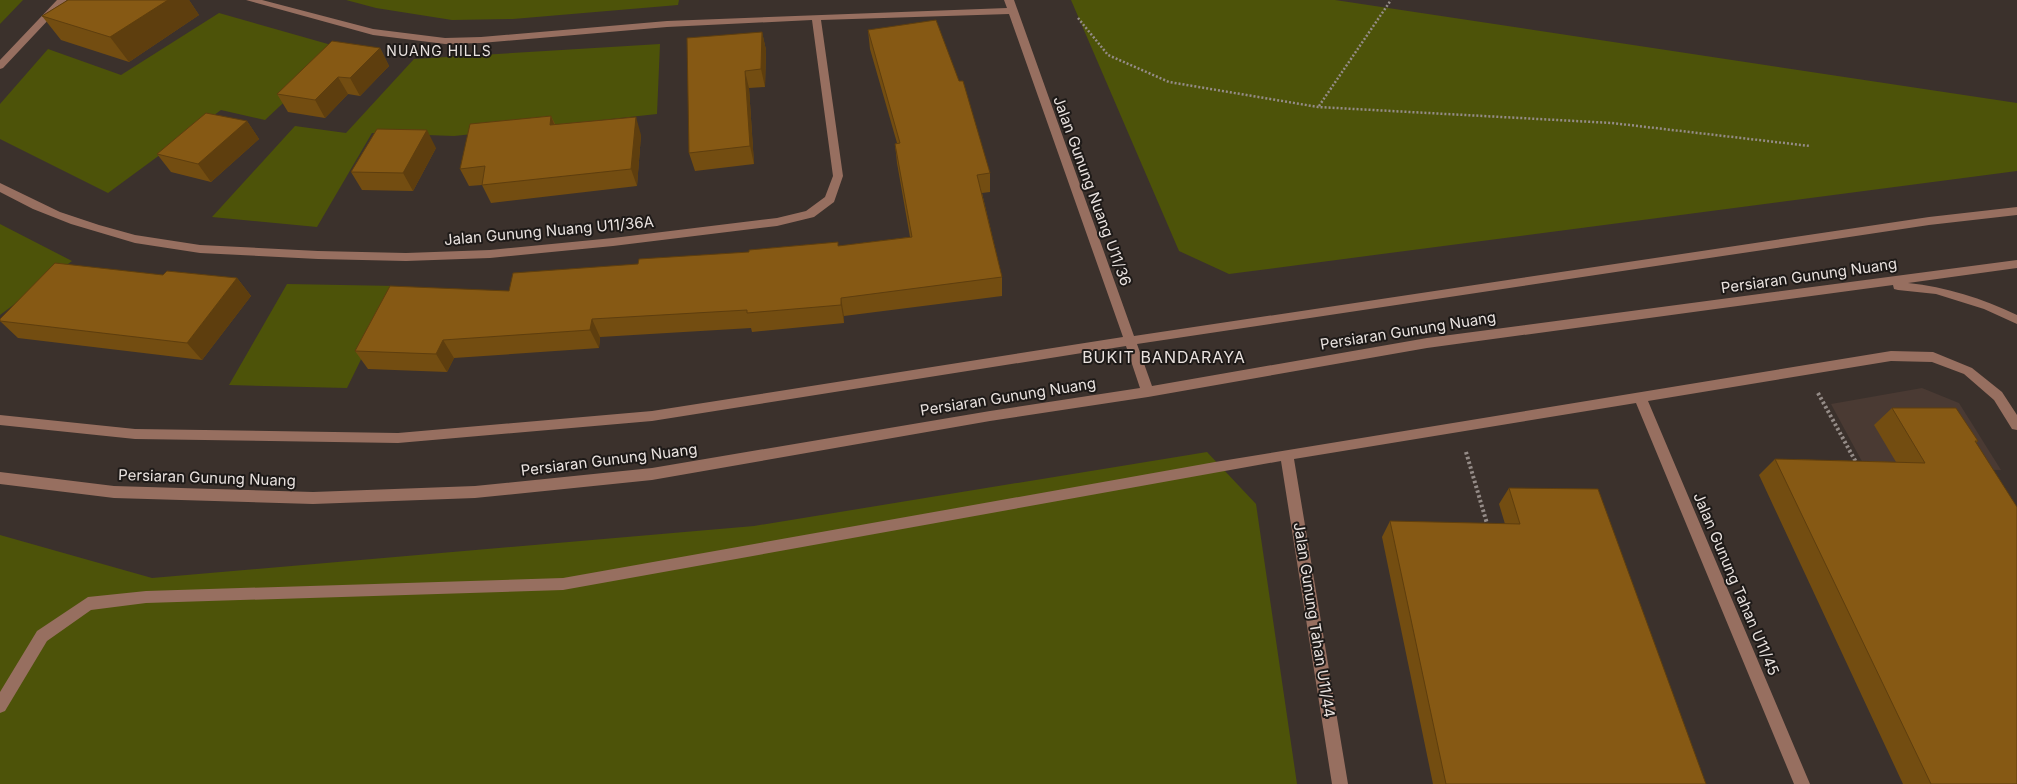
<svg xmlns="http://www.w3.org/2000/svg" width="2017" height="784" font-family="Inter,sans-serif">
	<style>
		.built { fill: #4a3a33 }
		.green { fill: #4d5309 }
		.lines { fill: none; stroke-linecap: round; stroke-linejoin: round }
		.path-far1 { stroke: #958c88; stroke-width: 2.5; stroke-dasharray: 2 2; stroke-linecap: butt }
		.path { stroke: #958c88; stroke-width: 4; stroke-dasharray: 2.5 2.5; stroke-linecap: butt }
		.minor { fill: #976f60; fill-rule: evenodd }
		.wall { fill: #734d11 }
		.shaded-wall { fill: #5e3e0e }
		.building { fill: #865914; stroke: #5e3e0e }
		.labels { text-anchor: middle; stroke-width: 4; stroke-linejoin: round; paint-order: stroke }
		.far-neighbourhood-label { font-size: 14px; letter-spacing: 1px; fill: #e9e2df; stroke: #1e1a18 }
		.street-label { font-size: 15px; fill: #e9e2df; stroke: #1e1a18 }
		.neighbourhood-label { font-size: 16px; letter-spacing: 1px; fill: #e9e2df; stroke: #1e1a18 }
	</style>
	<rect width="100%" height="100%" fill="#3b312c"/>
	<path class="built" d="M1922,388L1959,403L2001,470L1866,469L1831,404Z"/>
	<path class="green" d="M0,0H23L0,24Z
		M346,0H679L678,5L513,19L452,20L376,8Z
		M1071,0H1335L2017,103V171L1229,274L1179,251Z
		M219,13L342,48L265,120L221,110L108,193L0,139V104L48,49L121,75Z
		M660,44L657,114L454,136L372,133L317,227L212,217L295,126L346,133L414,59Z
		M0,224L72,261L0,315Z
		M287,284L397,286L347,388L229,385Z
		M1207,452L1256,504L1297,784H0V535L152,578L754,526Z"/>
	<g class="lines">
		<path class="path-far1" d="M1078,18L1108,55L1169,82L1318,107L1612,123L1810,146
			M1319,106L1391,0"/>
		<path class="path" d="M1818,393L1857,464
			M1466,452L1488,527"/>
		<path class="minor" d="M57,0H67L3,68L0,69V60Z
			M246,0H262L373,29L445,38L481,37L667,21L1007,8L1004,0H1014L1134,336L1929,217L2017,207V215L1929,225L1137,344L1152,386L1427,338L2017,260V268L1908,283C1946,287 1982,298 2017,315V324L1984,309L1936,294L1898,290L1894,289L1893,285L1427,348L1148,397L990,421L652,480L475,498L313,504L114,498L0,484V472L114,486L313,492L475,486L652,468L990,411L1140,388L1126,346L652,421L398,443L135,439L0,425V415L135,429L398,433L652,411L1123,337L1009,14L821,20L843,176L834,202L814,217L777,226L613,246L490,258L406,261L318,259L200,253L135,243L71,224L33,209L0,192V183L60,212L99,225L135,235L200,245L318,251L406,253L490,250L613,238L777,218L806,211L825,197L833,176L812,20L667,27L481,43L445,44L373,35Z
			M1891,351L1933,352L1972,368L2002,392L2017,415V430L2012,429L1994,400L1964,374L1932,362L1891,361L1648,401L1810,784H1794L1636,403L1294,459L1348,784H1332L1281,461L563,590L146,603L91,610L47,641L5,711L0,713V692L37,631L88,597L146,591L563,578L1215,462Z"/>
	</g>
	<path class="wall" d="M68,0H189L199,15L129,62L61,40L42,16Z
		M868,30L959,81L990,173V192L982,193L1002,277V296L844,316V323L752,332L751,328L600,337L599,348L454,358L447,372L368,369L355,351L509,291L638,264L749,252L839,246L910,237L897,163L895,144L897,143L870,49Z
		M762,32L766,50L765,87L749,88L754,164L695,171L689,153Z
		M380,48L389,66L360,96L348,94L325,118L288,112L277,94Z
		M551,116L555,124L641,135L637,186L491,203L482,185L469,186L460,169Z
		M247,121L259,139L211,182L171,172L157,154Z
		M436,148L413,191L362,190L351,172Z
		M163,275L237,278L251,296L202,360L18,338L0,321V319Z
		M1892,408L1978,441L1976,443L2017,784H1903L1759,475L1775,459L1896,462L1874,425Z
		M1509,488L1706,784H1433L1382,537L1390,521L1505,524L1499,504Z"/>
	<path class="shaded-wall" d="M168,0H189L199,15L129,62L110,37Z
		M762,32L766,50L765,87L761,69Z
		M380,48L389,66L360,96L350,78Z
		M745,71L749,88L754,164L750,146Z
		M338,77L348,94L325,118L315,100Z
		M551,116L558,134L550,125Z
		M636,117L641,135L637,186L631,169Z
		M247,121L259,139L211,182L198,164Z
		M427,130L436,148L413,191L403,173Z
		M237,278L251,296L202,360L187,343Z
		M841,298L844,316V323L841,305Z
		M592,319L600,337L599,348L590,330Z
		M443,340L454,358L447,372L436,354Z"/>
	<path class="building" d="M68,0H168L110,37L42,16Z
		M936,20L959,81H963L990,173L977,175L1002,277L841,298V305L747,313V310L592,319L590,330L443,340L436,354L355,351L390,286L509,291L513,273L638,264L639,259L749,252V250L838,242V246L912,237L895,144L900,143L868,30Z
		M762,32L761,69L745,71L750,146L689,153L687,38Z
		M332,41L380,48L350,78L338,77L315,100L277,94Z
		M206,113L247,121L198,164L157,154Z
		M551,116L550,125L636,117L631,169L482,185L485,166L460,169L470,124Z
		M377,129L427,130L403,173L351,172Z
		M55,263L163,275L167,271L237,278L187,343L0,321V319Z
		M1892,408H1956L1978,441H1975L2017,507V784H1931L1775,459L1925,463Z
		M1509,488L1598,489L1706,784H1446L1390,521L1520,524Z"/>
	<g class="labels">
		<g class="far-neighbourhood-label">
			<text x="439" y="56">NUANG HILLS</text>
		</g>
		<g class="street-label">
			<text transform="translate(1092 191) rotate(70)" y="5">Jalan Gunung Nuang U11/36</text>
			<text transform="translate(549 231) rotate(-5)" y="5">Jalan Gunung Nuang U11/36A</text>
			<text transform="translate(1809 276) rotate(-8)" y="5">Persiaran Gunung Nuang</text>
			<text transform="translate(1408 331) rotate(-9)" y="5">Persiaran Gunung Nuang</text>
			<text transform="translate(1008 397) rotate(-9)" y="5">Persiaran Gunung Nuang</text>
			<text transform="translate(609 460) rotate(-7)" y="5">Persiaran Gunung Nuang</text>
			<text transform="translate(207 478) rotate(2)" y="5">Persiaran Gunung Nuang</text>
			<text transform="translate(1736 584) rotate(67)" y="5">Jalan Gunung Tahan U11/45</text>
			<text transform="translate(1314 620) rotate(81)" y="5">Jalan Gunung Tahan U11/44</text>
		</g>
		<g class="neighbourhood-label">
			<text x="1164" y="363">BUKIT BANDARAYA</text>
		</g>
	</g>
</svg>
